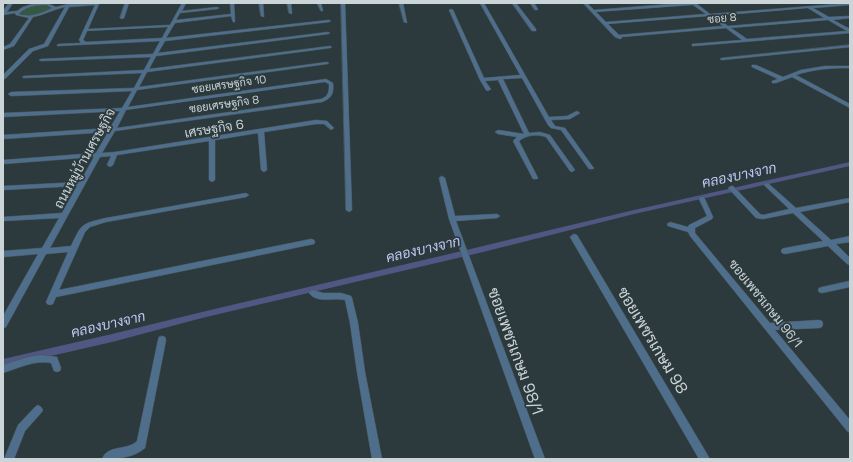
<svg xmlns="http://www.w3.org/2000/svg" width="853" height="462" font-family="'Space Grotesk',Sarabun,sans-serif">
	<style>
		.green { fill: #345841 }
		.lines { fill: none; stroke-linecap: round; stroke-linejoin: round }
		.canal { fill: #505783; fill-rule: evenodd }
		.minor-casing { stroke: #495659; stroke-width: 1 }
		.minor { fill: #4e6e8b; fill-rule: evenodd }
		.labels { text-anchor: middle; stroke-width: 3.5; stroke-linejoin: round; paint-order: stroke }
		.far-street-label { font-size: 11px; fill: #cbd4d6; stroke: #2c3a3e }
		.street-label { font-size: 13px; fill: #cbd4d6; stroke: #2c3a3e }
		.water-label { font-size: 14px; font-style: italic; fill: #bfc7f3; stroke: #2c3a3e }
		.near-street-label { font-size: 16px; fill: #cbd4d6; stroke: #2c3a3e }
	</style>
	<rect width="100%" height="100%" fill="#2c3a3e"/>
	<path class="green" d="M49,4L53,7L52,8C42,13 30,19 20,13V12L29,6Z"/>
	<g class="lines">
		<path class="canal" d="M850,162V166L634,214L479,253L202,318L112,342L3,367V359L112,334L202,312L479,247L634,210Z"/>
		<g class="minor-casing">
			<path id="minor" d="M9,3H13L7,12L17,11L23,7L35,3H47L56,7L68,4L104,3L99,4L88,29L170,25L182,3H186L182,11L217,7L219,8L217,9L180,13L176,20L231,14L230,3H234L235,22H233L231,16L175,23L166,38L329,20L331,21L329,22L165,41L158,53L328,32L330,33L328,34L156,56L149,69L330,46L332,47L330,48L147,72L139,87L327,62L329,63L327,64L137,90L128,107L326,79L333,83C334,93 332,98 322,102L115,131L102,153L115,152L316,120L327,121L334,128L331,130L324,124H316L264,132L267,170L264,172L261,170L258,133L215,140V180L212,182L209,180V141L117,155L113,165L110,167L107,165L111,156L100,157L50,248L71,246C82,223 81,224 106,218L246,193L249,195L246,197L106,222L90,227L85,232L59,290L311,239L314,240L315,242L314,244L56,297L53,304L50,305L47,304L46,302L68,252L46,254L6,327L3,328V316L38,254L3,257V251L42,248L59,218L3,221V217L62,213L77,186L3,190V186L80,182L94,157L3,164V160L96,153L108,132L3,139V135L110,128L120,111L3,117V113L122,108L132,91L11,96L8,94L11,92L134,88L142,73L24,78L22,77L24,76L144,70L151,57L41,61L39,60L41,59L153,54L160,41L57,46V45L59,44L81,43L79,40L95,5L69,7L48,46L33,51L5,79H3V75L29,49L44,44L65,7C54,9 44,15 33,17L14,46L3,50V47L10,44L29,18L16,15L15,13L3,15V11ZM41,5H47L52,8C42,13 31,18 19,14C25,7 33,6 41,5ZM168,27L162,38L86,42L83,40L87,31ZM325,82L329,84C329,91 329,96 321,99L117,128L126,110Z
				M125,3H129L124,18L122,19L120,18Z
				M259,3H263L264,17L261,16Z
				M287,3H291L292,14L289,13Z
				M317,3H321L323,11H321Z
				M341,3H345L352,210L349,212L346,210Z
				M399,3H403L407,23L404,22Z
				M480,3H484L549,117L567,116L577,111L580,113L570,119L551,120L555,126L565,128L593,167L594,168L593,169H589L561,130L551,128L548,125L522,78L503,79L529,133L540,132L550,135L575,170L572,172L570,171L546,137C537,134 526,135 519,141L538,178L537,179H533L513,141L517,137L498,134L495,132L498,130L524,134L498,80L485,81L491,89L488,91L486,90L480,80L449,10L451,9L453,10L484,78L520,75Z
				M512,3H516L536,29V31H532Z
				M530,3H534L538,9L537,10H535Z
				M583,3H587L594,10L683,3H701L697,4L710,14L850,3V5L813,8L829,17L850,16V18L833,20L850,29V33L694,46H692V44L742,40L726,28L621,37L622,38L620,39L615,37ZM693,5L706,14L606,22L596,12ZM808,8L824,18L728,26L714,16ZM709,16L723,26L619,35L608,24ZM828,20L847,31L747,39L731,28Z
				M850,45V47L722,60L720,59L722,58Z
				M752,65H756L783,77L801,70L825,66H850V68C831,68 814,69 796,75L850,104V108L792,77L776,83H772V81L778,79L752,67Z
				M442,176L445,178L455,216L497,214L500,216L497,218L456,221L545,459H535L449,219L439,178Z
				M767,183L769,184L796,208L850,198V202L800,212L831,240L850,236V242L836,244L850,258V265L847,264L828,246L785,254L782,253L781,251L782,249L785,248L823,241L793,213L763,219L756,218L728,188L731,186H733L760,214L763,215L789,209L765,186L764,185L765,184Z
				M700,197H704L713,217L712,219L695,228V233L770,323L819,320L822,321L823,324L822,327L819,328L775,330L850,420V433L847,431L690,236L688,232L668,226L667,224L670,222L688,227L689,225L707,216L699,199Z
				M574,234L577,235L710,459H699L570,237Z
				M850,281V287L822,293L819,292L818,290L819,288L822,287Z
				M313,290L323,293H341L351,296L352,298L358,323L365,372L382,459H372L357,372L350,323L345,300C333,297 317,304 309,293L310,291Z
				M162,336L165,337L166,340L145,448C134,458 116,459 102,459C108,444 127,451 137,441L158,340L159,337Z
				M41,355L57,357L61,368L60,371L57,372L54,371L51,363C34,360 19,368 3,373V365L28,357Z
				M38,405L41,407L43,410L41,413L25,431L14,459H4L18,425L35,407Z"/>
		</g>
		<use href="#minor" class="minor"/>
	</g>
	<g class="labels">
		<g class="far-street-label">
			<text transform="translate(722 18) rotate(-5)" y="4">ซอย 8</text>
			<text transform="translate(229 84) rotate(-8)" y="4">ซอยเศรษฐกิจ 10</text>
			<text transform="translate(224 104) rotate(-8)" y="4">ซอยเศรษฐกิจ 8</text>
		</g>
		<g class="street-label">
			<text transform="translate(214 128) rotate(-9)" y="5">เศรษฐกิจ 6</text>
			<text transform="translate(84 158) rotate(-61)" y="5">ถนนหมู่บ้านเศรษฐกิจ</text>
			<text transform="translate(766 303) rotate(51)" y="5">ซอยเพชรเกษม 96/1</text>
		</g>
		<g class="water-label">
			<text transform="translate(739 175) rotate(-12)" y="5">คลองบางจาก</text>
			<text transform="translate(423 249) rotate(-13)" y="5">คลองบางจาก</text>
			<text transform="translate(108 324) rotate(-13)" y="5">คลองบางจาก</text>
		</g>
		<g class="near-street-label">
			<text transform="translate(653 340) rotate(59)" y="6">ซอยเพชรเกษม 98</text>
			<text transform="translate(516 351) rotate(70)" y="6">ซอยเพชรเกษม 98/1</text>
		</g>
	</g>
	<rect width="853" height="462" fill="none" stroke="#cbd4d6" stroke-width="8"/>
</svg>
